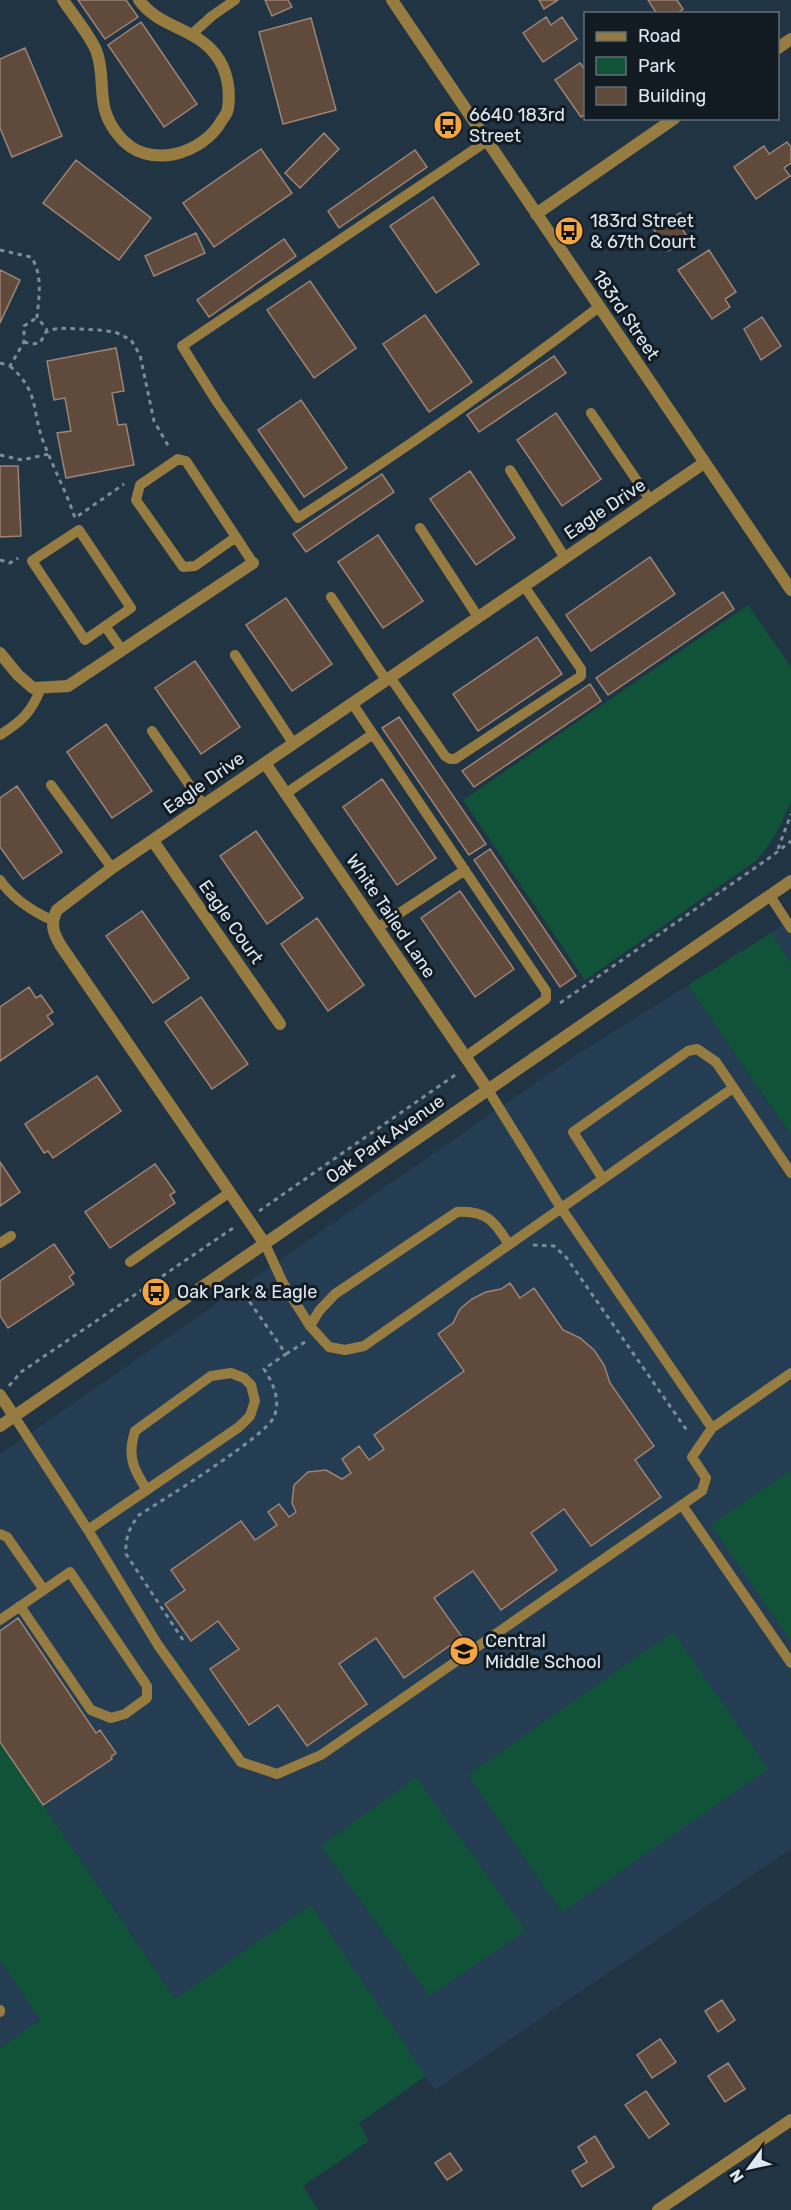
<svg xmlns="http://www.w3.org/2000/svg" width="791" height="2210" font-family="Rubik,sans-serif">
	<style>
		.built { fill: #243d52 }
		.green { fill: #105339 }
		.building { fill: #604a3c; stroke: #9c8374; stroke-width: 1.5 }
		.lines { fill: none; stroke-linecap: round; stroke-linejoin: round }
		.path { stroke: #7b8b98; stroke-width: 3; stroke-dasharray: 4.5 4.5; stroke-linecap: butt }
		.service { stroke: #967c41; stroke-width: 10 }
		.minor { stroke: #967c41; stroke-width: 12 }
		.tertiary { stroke: #967c41; stroke-width: 12 }
		.labels { text-anchor: middle; stroke-width: 6; stroke-linejoin: round; paint-order: stroke }
		.poi-label { font-size: 18px; fill: #dce8f2; stroke: #121b22; text-anchor: start }
		.street-label { font-size: 18px; fill: #dce8f2; stroke: #121b22 }
	</style>
	<rect width="100%" height="100%" fill="#213444"/>
	<path class="built" d="M791,919V963L771,933Z
		M688,985L791,1135V1849L435,2090L311,1906L175,1999L0,1742V1454L570,1059Z
		M0,1959L41,2020L0,2048Z"/>
	<path class="green" d="M748,605L791,667V801C782,823 773,842 757,860L585,980L463,800Z
		M771,933L791,963V1135L688,985Z
		M791,1470V1641L711,1525Z
		M673,1632L768,1769L562,1912L468,1775Z
		M0,1742L175,1999L311,1905L426,2076L359,2123L369,2141L303,2186L318,2210H0V2048L40,2020L0,1959Z
		M416,1777L526,1930L430,1996L321,1846Z"/>
	<path class="building" d="M78,0H126L138,17L105,39Z
		M265,0H288L292,7L272,16Z
		M539,0H558L544,9Z
		M648,0H677L683,9L677,14H657Z
		M546,17L551,25L562,17L577,39L543,62L523,33Z
		M311,18L336,110L283,124L259,32Z
		M141,22L197,104L164,127L108,45Z
		M25,48L62,136L12,157L0,128V59Z
		M580,63L586,71V114L581,117L555,80Z
		M324,133L339,149L300,188L285,173Z
		M787,142L791,147V163L784,168L790,176L756,199L734,167L764,146L769,154Z
		M261,149L292,193L214,247L183,203Z
		M415,150L427,167L339,228L328,211Z
		M76,160L151,218L119,260L43,203Z
		M433,197L479,264L436,293L390,226Z
		M680,213L686,223L681,227L688,238L668,251L654,230Z
		M196,233L205,253L154,276L145,256Z
		M284,239L296,256L209,317L197,300Z
		M709,250L736,292L725,299L730,307L712,319L678,270Z
		M0,270L20,280L0,323Z
		M310,281L356,348L314,378L267,310Z
		M425,315L472,382L429,412L383,344Z
		M762,317L781,346L761,360L744,329Z
		M116,348L124,391L112,393L118,425L126,424L134,465L66,478L57,433L71,431L65,398L54,400L47,361Z
		M554,356L566,373L479,432L467,415Z
		M301,400L347,468L304,497L258,430Z
		M556,413L601,479L562,506L517,440Z
		M0,466H18L21,536L0,537Z
		M470,471L515,538L476,565L430,499Z
		M382,474L394,492L306,552L293,534Z
		M378,535L423,601L383,628L338,562Z
		M650,557L675,594L591,651L566,615Z
		M723,592L734,609L608,695L596,678Z
		M286,598L332,664L292,691L246,625Z
		M537,637L562,674L478,731L453,694Z
		M195,661L240,727L201,754L155,688Z
		M590,684L601,701L474,787L462,771Z
		M399,717L486,844L469,855L382,728Z
		M106,724L152,791L112,818L67,752Z
		M382,779L436,858L397,885L343,807Z
		M17,786L62,852L23,879L0,847V798Z
		M256,831L303,898L267,924L220,856Z
		M490,849L576,976L560,987L474,860Z
		M460,891L514,969L475,997L421,918Z
		M142,911L189,978L153,1003L106,936Z
		M317,918L364,985L328,1011L281,944Z
		M29,987L36,998L41,995L53,1012L47,1016L53,1024L0,1061V1007Z
		M201,997L248,1064L212,1089L165,1022Z
		M97,1076L121,1111L53,1158L48,1151L44,1153L25,1124Z
		M0,1162L20,1192L0,1206Z
		M155,1164L175,1192L170,1195L175,1203L110,1248L85,1212Z
		M54,1244L74,1273L69,1277L74,1284L8,1328L0,1316V1281Z
		M510,1283L520,1298L534,1288L563,1330L580,1338L594,1350L604,1365L610,1383L654,1446L635,1460L661,1497L591,1546L564,1509L531,1533L557,1570L501,1610L473,1571L434,1598L462,1637L404,1678L376,1638L339,1664L367,1704L307,1746L278,1705L249,1725L210,1669L239,1649L218,1621L191,1641L165,1604L185,1590L171,1570L241,1521L255,1540L277,1525L268,1512L279,1504L289,1517L296,1512L292,1503L294,1485L308,1472L326,1470L342,1479L351,1473L342,1459L359,1446L369,1460L384,1449L374,1435L464,1371L438,1334L453,1323L460,1309L472,1299L486,1292L501,1289Z
		M18,1618L96,1733L100,1730L116,1753L111,1757L112,1759L43,1805L0,1742V1631Z
		M722,2000L735,2020L718,2032L705,2011Z
		M660,2039L676,2062L652,2078L637,2055Z
		M728,2063L745,2089L725,2102L708,2076Z
		M646,2091L669,2124L649,2138L625,2105Z
		M595,2136L614,2167L582,2187L572,2171L587,2162L578,2147Z
		M450,2153L462,2170L447,2180L435,2163Z"/>
	<g class="lines">
		<path class="path" d="M0,250L31,257C43,274 39,297 37,317L47,330
			M24,342L32,344L40,343L46,332L58,328L99,330L115,332L131,340L140,355L154,421L170,449
			M0,363L10,366L24,342V326L36,318
			M10,366C40,393 31,408 43,441C53,467 66,491 75,518L124,484
			M0,455L22,460L49,454
			M0,560L10,563L18,558
			M778,849L791,814
			M560,1003L772,856L791,841
			M259,1211L458,1073
			M533,1245L554,1246L566,1257L688,1432
			M286,1354L305,1342
			M9,1386L21,1372L236,1226
			M183,1640L126,1554C125,1538 129,1528 139,1515C163,1500 266,1436 274,1417C281,1400 273,1383 264,1369L286,1354L247,1298"/>
		<path class="service" d="M192,34L212,16L235,0
			M487,141L182,346L217,402L298,518C401,452 501,382 599,307
			M591,413L650,500
			M510,470L565,558
			M420,528L478,617
			M79,530L131,608L85,640L32,561Z
			M236,537L195,566L183,567L136,500L140,485L178,459L186,461L253,563
			M331,597L386,680
			M105,626L122,650
			M235,655L293,743
			M390,677L445,756L450,759H455L581,676V669L524,586
			M352,703L546,991V999L465,1057
			M152,731L204,806
			M0,735C22,721 31,713 41,688
			M51,785L112,868
			M285,794L373,734
			M0,880C13,899 32,911 52,920
			M770,896L791,928
			M377,928L465,870
			M488,1090L561,1208L712,1428L791,1373
			M603,1179L573,1132L688,1051L697,1049L716,1062L791,1173
			M0,1243L11,1236
			M265,1244L283,1283L310,1326L329,1347L345,1350L364,1346L733,1088
			M130,1262L230,1192
			M310,1326L319,1311L335,1294L457,1212C486,1210 495,1221 509,1245
			M14,1416L88,1530L158,1645L241,1762L277,1774L321,1755L702,1491L706,1478L692,1457L712,1428
			M682,1505L791,1663
			M88,1530L239,1427L250,1416L255,1401L251,1385L244,1378L231,1373L211,1376L135,1431C127,1456 133,1469 147,1490
			M0,1534L7,1537L44,1590
			M0,1620C23,1604 47,1588 70,1572L147,1686V1698L125,1714L111,1718L91,1710L20,1606
			M0,2010V2012"/>
		<path class="minor" d="M63,0C73,15 89,34 96,50C108,81 93,105 119,136C147,171 203,155 222,120C225,116 228,112 228,108C230,94 228,79 223,67C205,27 161,31 139,0
			M778,48L791,39
			M536,214L675,118
			M0,653L18,675L33,688L68,686L253,563
			M265,763L488,1090
			M153,841L280,1024
			M265,1244L61,946C53,933 50,924 57,910L112,868L265,763L704,463
			M0,1395L14,1416
			M658,2210L791,2120"/>
		<path class="tertiary" d="M392,0L791,590
			M0,1426L791,881"/>
	</g>
	<defs>
		<g id="bus-disc" transform="scale(1.5)"><circle r="9.5" fill="#f2a541" stroke="#121b22"/><path d="M-5-6H5V4H4V6H2V4H-2V6H-4V4H-5ZM-3.5-4V0h7V-4ZM-3.5 1.2v1.5H-2V1.2ZM2 1.2v1.5H3.5V1.2Z" fill="#111"/></g>
		<g id="school-disc" transform="scale(1.5)"><circle r="9.5" fill="#f2a541" stroke="#121b22"/><path d="M0-5L7-2L0 1L-7-2ZM-4 1L0 2.5L4 1V4Q0 6-4 4Z" fill="#111"/></g>
	</defs>
	<g fill-rule="evenodd">
		<use href="#bus-disc" x="448" y="125"/>
		<use href="#bus-disc" x="569" y="231"/>
		<use href="#bus-disc" x="156" y="1292"/>
		<use href="#school-disc" x="464" y="1651"/>
	</g>
	<g class="labels">
		<g class="poi-label">
			<text x="469" y="121">6640 183rd<tspan x="469" dy="21">Street</tspan></text>
			<text x="590" y="227">183rd Street<tspan x="590" dy="21">&amp; 67th Court</tspan></text>
			<text x="177" y="1298">Oak Park &amp; Eagle</text>
			<text x="485" y="1647">Central<tspan x="485" dy="21">Middle School</tspan></text>
		</g>
		<g class="street-label">
			<text transform="translate(626 315) rotate(56)" y="6">183rd Street</text>
			<text transform="translate(605 509) rotate(-34)" y="6">Eagle Drive</text>
			<text transform="translate(204 783) rotate(-35)" y="6">Eagle Drive</text>
			<text transform="translate(391 916) rotate(56)" y="6">White Tailed Lane</text>
			<text transform="translate(231 922) rotate(55)" y="6">Eagle Court</text>
			<text transform="translate(385 1139) rotate(-35)" y="6">Oak Park Avenue</text>
		</g>
	</g>
	<rect x="584" y="12" width="195" height="108" fill="#121b22" stroke="#636d75" stroke-width="1.5"/>
	<rect x="596" y="32" width="30" height="9" fill="#967c41" stroke="#636d75" stroke-width="1.5"/>
	<text x="638" y="42" font-size="18" fill="#dce8f2">Road</text>
	<rect x="596" y="57" width="30" height="18" fill="#105339" stroke="#636d75" stroke-width="1.5"/>
	<text x="638" y="72" font-size="18" fill="#dce8f2">Park</text>
	<rect x="596" y="87" width="30" height="18" fill="#604a3c" stroke="#636d75" stroke-width="1.5"/>
	<text x="638" y="102" font-size="18" fill="#dce8f2">Building</text>
	<g transform="translate(749 2168) rotate(237)" stroke="#121b22" stroke-width="4.5" paint-order="stroke">
	<path d="M0-4.5L10 22L0 15L-10 22Z" fill="#dce8f2"/>
	<text y="-9" font-size="16" font-weight="bold" text-anchor="middle" fill="#dce8f2">N</text>
	</g>
</svg>
